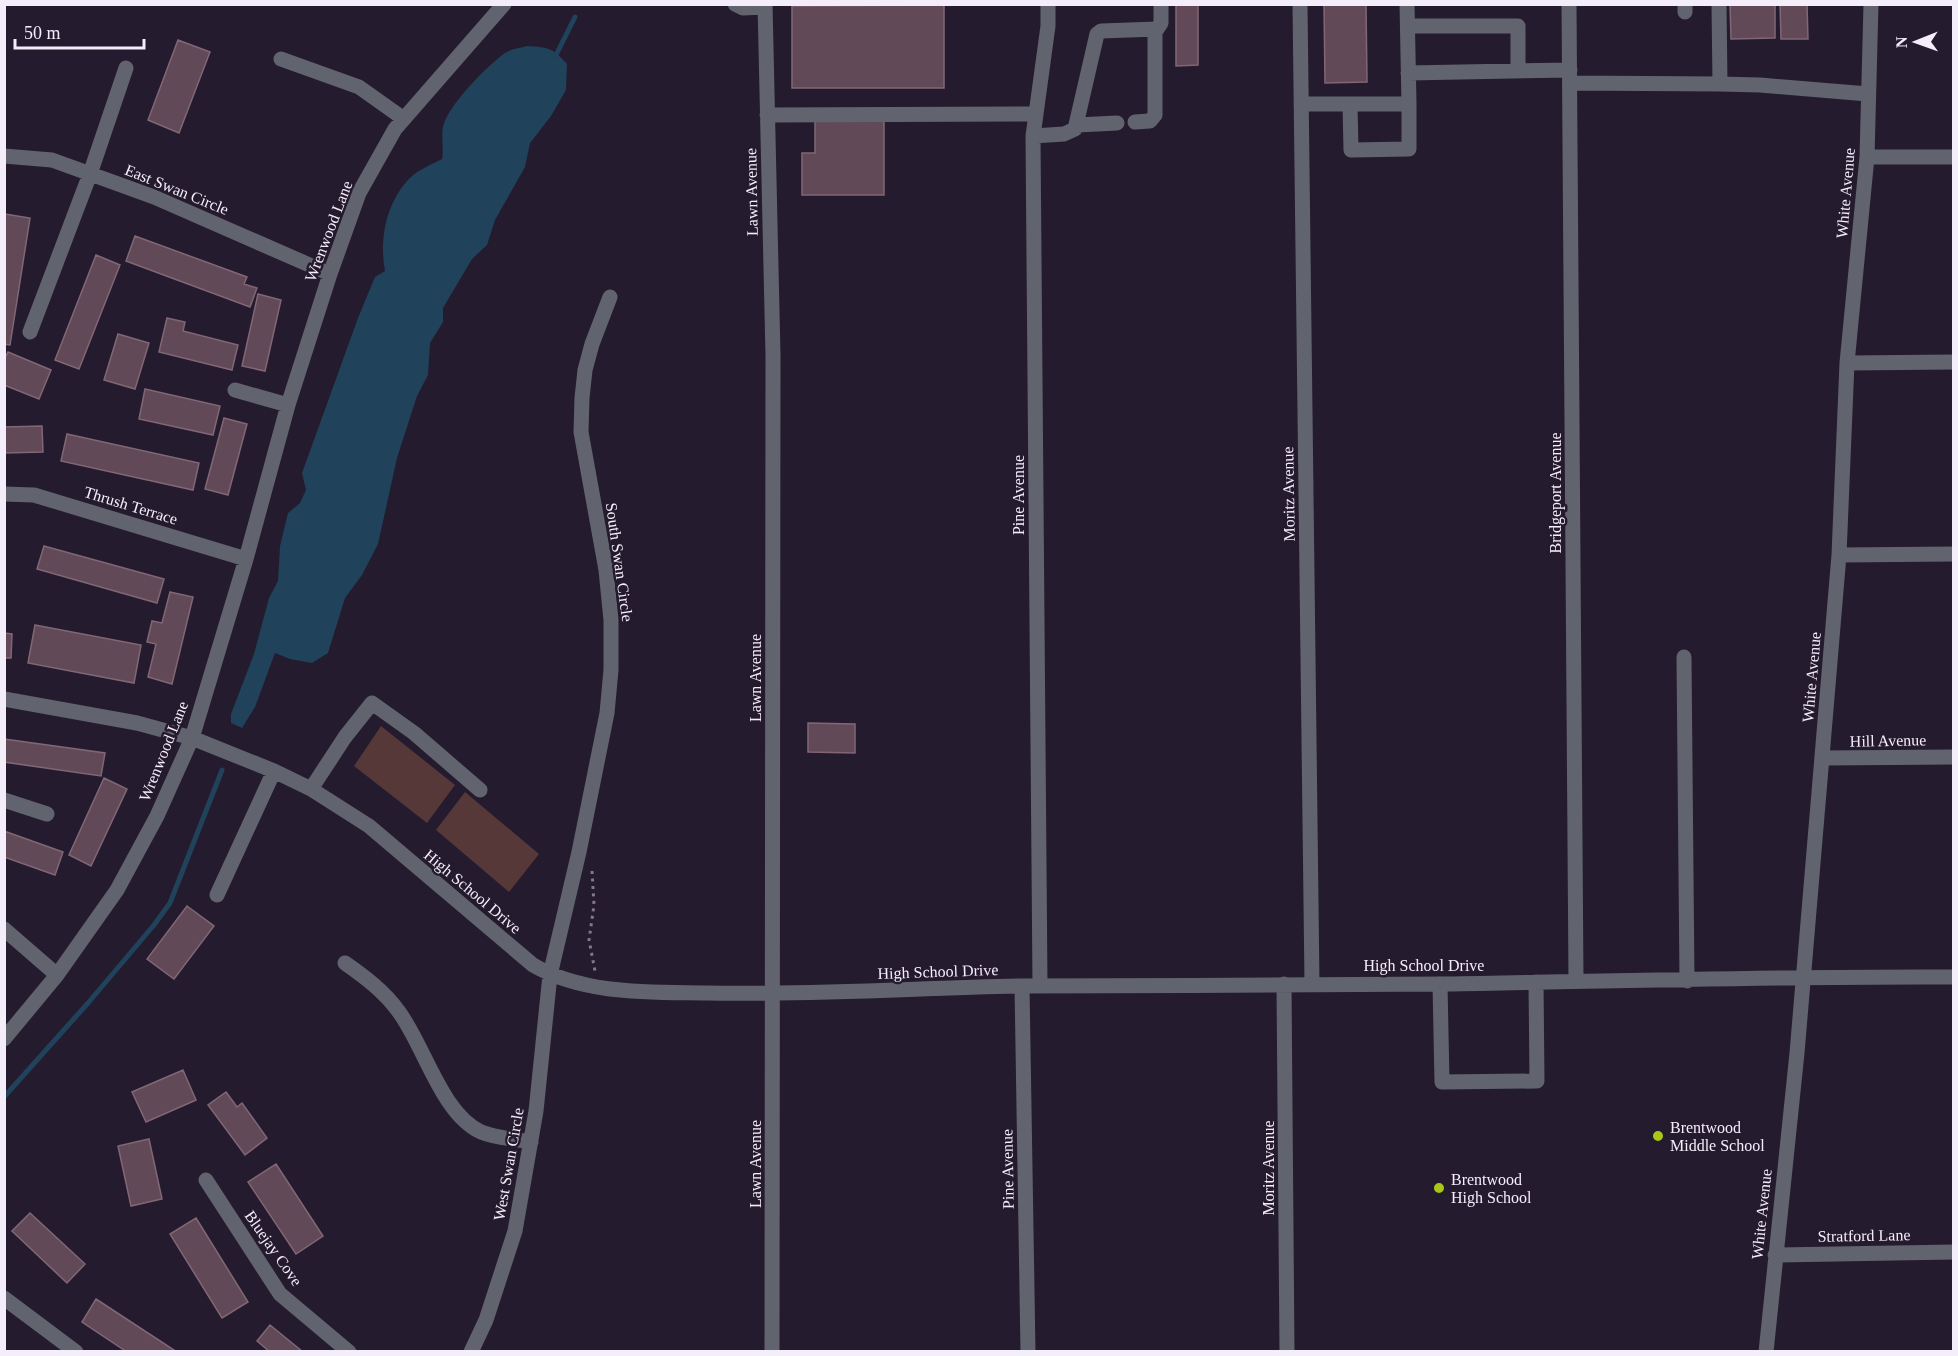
<svg xmlns="http://www.w3.org/2000/svg" width="1958" height="1356" font-family="Georgia,serif">
	<style>
		.green { fill: #563839 }
		.water { fill: #20425a }
		.lines { fill: none; stroke-linecap: round; stroke-linejoin: round }
		.stream { stroke: #20425a; stroke-width: 5 }
		.building { fill: #614957; stroke: #816776; stroke-width: 1.5 }
		.path { stroke: #817889; stroke-width: 3; stroke-dasharray: 3 4.5; stroke-linecap: butt }
		.minor { stroke: #61646f; stroke-width: 15 }
		.poi-dot { fill: #aac718; stroke: #251b2e; stroke-width: 2 }
		.labels { text-anchor: middle; stroke-width: 5; stroke-linejoin: round; paint-order: stroke }
		.street-label { font-size: 16px; fill: #f4edfa; stroke: #251b2e }
		.poi-label { font-size: 16px; fill: #f4edfa; stroke: #251b2e; text-anchor: start }
	</style>
	<rect width="100%" height="100%" fill="#251b2e"/>
	<path class="green" d="M381,726L455,785L427,823L354,766Z
		M465,792L539,854L509,892L436,830Z"/>
	<path class="water" d="M527,46C548,47 553,48 567,64L566,90L551,116L530,143L525,167L495,220L487,245L472,259L443,308V322L430,343L428,375L417,396L397,458L378,544L362,575L345,598L328,653L312,663L290,659L275,653L255,707L242,728L231,723V714L254,654L269,598L278,581L280,546L288,513L300,503L306,490L302,473L358,318L375,277L385,271C379,240 386,202 410,178C418,170 432,164 442,159C444,148 441,134 443,127C448,105 487,66 505,53C511,49 520,48 527,46Z"/>
	<g class="lines">
		<path class="stream" d="M555,57L575,17
			M4,1097L88,1003L154,925L170,903L222,770"/>
	</g>
	<path class="building" d="M1176,4H1198V65L1176,66Z
		M1324,4H1366L1367,82L1325,83Z
		M1730,4H1775V38L1731,39Z
		M1780,4H1807L1808,39H1781Z
		M944,5V88H792V6Z
		M178,40L210,52L179,133L148,120Z
		M815,120H884V195H802V153H815Z
		M5,214L30,218L10,345L4,344Z
		M135,236L247,277L244,284L257,288L250,307L126,261Z
		M96,255L120,265L79,369L55,360Z
		M258,294L281,300L265,371L242,366Z
		M167,318L185,322L183,331L238,345L232,370L159,352Z
		M118,334L149,343L135,389L104,380Z
		M8,352L51,370L39,399L4,385V360Z
		M145,389L220,406L213,435L139,419Z
		M224,418L247,424L228,495L205,489Z
		M42,426L43,452L4,453V427Z
		M67,434L199,463L193,490L61,461Z
		M44,546L164,579L157,603L37,569Z
		M170,592L193,597L172,684L148,677L156,644L147,642L152,621L162,623Z
		M35,625L141,645L134,683L28,663Z
		M4,633L12,634L11,658H4Z
		M808,723L855,724V753L808,752Z
		M4,739L105,753L101,776L4,762Z
		M104,778L127,789L91,866L69,855Z
		M4,831L63,852L55,875L4,857Z
		M187,906L214,926L174,979L147,959Z
		M183,1070L196,1100L146,1122L132,1092Z
		M226,1092L237,1107L242,1103L267,1138L245,1155L208,1105Z
		M149,1139L162,1199L131,1206L118,1146Z
		M276,1164L323,1236L296,1254L248,1182Z
		M30,1213L85,1264L67,1283L12,1231Z
		M196,1218L248,1302L222,1318L170,1234Z
		M96,1299L177,1352H127L82,1322Z
		M270,1325L303,1352H270L257,1341Z"/>
	<g class="lines">
		<path class="path" d="M592,871L594,905L589,940L595,971"/>
		<path class="minor" d="M735,4L743,8L765,7
			M765,4L773,355L772,1352
			M1300,4L1312,984
			M1569,4L1576,981
			M1685,4V12
			M1408,26H1518V71
			M281,59L359,87L404,119
			M1408,73L1570,70
			M1570,83L1720,84L1719,4
			M1720,84L1760,85L1868,94
			M1301,104H1409L1407,4
			M1350,104L1351,150L1409,149V104
			M767,115L1035,114
			M1135,122L1150,121L1155,115V29
			M1077,125L1117,123
			M1033,136L1064,134L1075,129L1097,34L1101,31L1157,29L1161,23V4
			M4,156L52,160L154,197L330,274
			M1867,157H1954
			M30,332L90,174L126,68
			M1847,363L1954,362
			M235,390L288,405
			M4,494L34,495L246,559
			M1839,555L1954,554
			M1684,657L1687,981
			M4,699L137,723L192,738L274,771L311,789L369,826L533,965C585,995 649,992 707,993C812,995 917,988 1022,986C1163,985 1304,986 1445,984C1615,981 1784,976 1954,977
			M1823,758L1954,757
			M311,789L345,737L372,703L414,733L480,790
			M4,800L47,814
			M217,895L274,771
			M4,929L57,975
			M345,963C365,977 385,992 399,1012C425,1047 441,1113 481,1132C496,1138 515,1139 531,1142
			M1284,984L1287,1352
			M1440,984L1442,1082L1537,1081L1536,982
			M1022,986L1028,1352
			M1040,986L1033,136L1048,26V4
			M4,1039L57,975L117,890L157,816L192,738L246,559L288,405L330,274L359,193L395,129L504,4
			M206,1180L280,1294L349,1352
			M1775,1255L1954,1252
			M4,1298L76,1352
			M471,1352L486,1320L515,1231L536,1111L550,975L579,852L607,713L611,670V620L606,570L581,432L582,398L585,370L592,344L610,297
			M1766,1352L1797,1053L1839,555L1847,363L1867,157L1871,4"/>
	</g>
	<g class="poi-dot">
		<circle cx="1658" cy="1136" r="6"/>
		<circle cx="1439" cy="1188" r="6"/>
	</g>
	<g class="labels">
		<g class="street-label">
			<text transform="translate(177 189) rotate(22)" y="6">East Swan Circle</text>
			<text transform="translate(751 192) rotate(-91)" y="6">Lawn Avenue</text>
			<text transform="translate(1845 193) rotate(-85)" y="6">White Avenue</text>
			<text transform="translate(328 231) rotate(-69)" y="6">Wrenwood Lane</text>
			<text transform="translate(1555 493) rotate(-90)" y="6">Bridgeport Avenue</text>
			<text transform="translate(1288 494) rotate(-91)" y="6">Moritz Avenue</text>
			<text transform="translate(1018 495) rotate(-90)" y="6">Pine Avenue</text>
			<text transform="translate(131 505) rotate(17)" y="6">Thrush Terrace</text>
			<text transform="translate(620 562) rotate(82)" y="6">South Swan Circle</text>
			<text transform="translate(1811 677) rotate(-85)" y="6">White Avenue</text>
			<text transform="translate(755 678) rotate(-90)" y="6">Lawn Avenue</text>
			<text transform="translate(1888 740) rotate(-1)" y="6">Hill Avenue</text>
			<text transform="translate(163 751) rotate(-68)" y="6">Wrenwood Lane</text>
			<text transform="translate(473 891) rotate(40)" y="6">High School Drive</text>
			<text x="1424" y="971">High School Drive</text>
			<text transform="translate(938 971) rotate(-2)" y="6">High School Drive</text>
			<text transform="translate(508 1164) rotate(-80)" y="6">West Swan Circle</text>
			<text transform="translate(755 1164) rotate(-90)" y="6">Lawn Avenue</text>
			<text transform="translate(1268 1168) rotate(-90)" y="6">Moritz Avenue</text>
			<text transform="translate(1007 1169) rotate(-91)" y="6">Pine Avenue</text>
			<text transform="translate(1761 1214) rotate(-84)" y="6">White Avenue</text>
			<text transform="translate(1864 1235) rotate(-1)" y="6">Stratford Lane</text>
			<text transform="translate(274 1248) rotate(55)" y="6">Bluejay Cove</text>
		</g>
		<g class="poi-label">
			<text x="1670" y="1133">Brentwood<tspan x="1670" dy="18">Middle School</tspan></text>
			<text x="1451" y="1185">Brentwood<tspan x="1451" dy="18">High School</tspan></text>
		</g>
	</g>
	<rect width="1958" height="1356" fill="none" stroke="#f4edfa" stroke-width="12"/>
	<g transform="translate(1916 42) rotate(269)" stroke="#251b2e" stroke-width="4.5" paint-order="stroke">
	<path d="M0-4.5L10 22L0 15L-10 22Z" fill="#f4edfa"/>
	<text y="-9" font-size="16" font-weight="bold" text-anchor="middle" fill="#f4edfa">N</text>
	</g>
	<path d="M15 39v9h129v-9" fill="none" stroke="#f4edfa" stroke-width="3"/>
	<text x="24" y="39" font-size="18" fill="#f4edfa" stroke="#251b2e" stroke-width="4.5" paint-order="stroke">50 m</text>
</svg>
